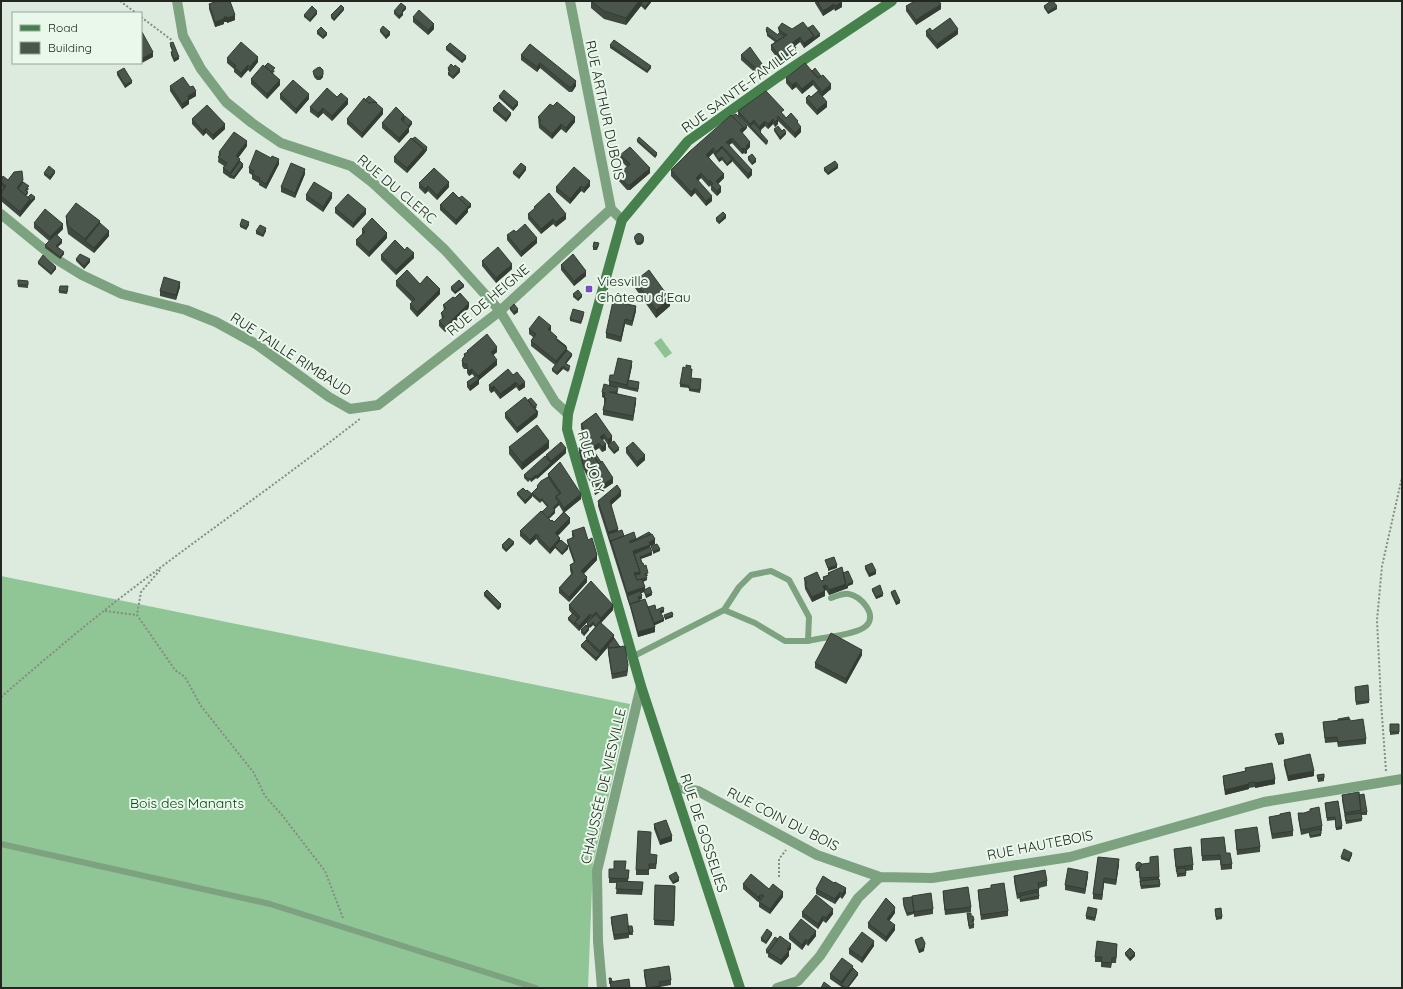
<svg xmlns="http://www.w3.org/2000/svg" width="1403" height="989" font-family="Quicksand,sans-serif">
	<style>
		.forest { fill: #90c596 }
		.water { fill: #8dc293 }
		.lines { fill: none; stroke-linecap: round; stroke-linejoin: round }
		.path { stroke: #838d83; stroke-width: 2; stroke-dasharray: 2 2; stroke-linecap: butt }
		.lane { stroke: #7ca27f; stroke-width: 6 }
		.street { stroke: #7ca27f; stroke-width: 10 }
		.secondary { stroke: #45804d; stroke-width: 10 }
		.wall { fill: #404940; fill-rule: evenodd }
		.shaded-wall { fill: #343c34 }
		.building { fill: #4a554b; stroke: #343c34 }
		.poi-dot { fill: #794cc4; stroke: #eaf8eb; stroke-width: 1.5 }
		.labels { text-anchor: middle; stroke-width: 4; stroke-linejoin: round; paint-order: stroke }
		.street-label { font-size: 14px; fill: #222722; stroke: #eaf8eb }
		.poi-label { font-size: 14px; fill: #222722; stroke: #eaf8eb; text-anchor: start }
		.park-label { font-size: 14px; fill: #074317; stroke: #eaf8eb }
	</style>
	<rect width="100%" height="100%" fill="#ddebde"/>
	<path class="forest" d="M1,576L630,704L593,863L588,988H1Z"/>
	<path class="water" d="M661,338L672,353L665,358L654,343Z"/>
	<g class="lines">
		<path class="path" d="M120,1L136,13
			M141,17L173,41
			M160,570L141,592L137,615L175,670L185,677L201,706L254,773L265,796L282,815L325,871L343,918
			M105,611L137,615
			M1,697C44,660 87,623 132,589C208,531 286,477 361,418
			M1386,771L1381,702L1377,620L1382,566L1402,477
			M779,877V859L786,850"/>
		<path class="lane" d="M808,641C822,637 857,635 866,626C878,615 861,596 849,594C842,593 837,596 831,598
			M632,657L724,610L755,623L785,641H808L809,617L789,580L771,571L751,575L739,587L724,610
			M1,844L270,904L536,988"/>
		<path class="street" d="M177,1L183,36L201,69L226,102L252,123L281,143L351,166L373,183L445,250L500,311L555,402L568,414
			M570,1L611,209L622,220
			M1,214L56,259L82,275L122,294L186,310L216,322L256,344L329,397L350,409L378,405L500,311L611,209
			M674,787L698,791L817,855L880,877L932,878L1070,857L1264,802L1402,779
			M602,988L598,941L597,871L641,686
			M777,988L798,981L820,956L858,898L880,877"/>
		<path class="secondary" d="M740,988L641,686L567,429L568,414L622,220L688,141L778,77L892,1"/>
	</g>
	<path class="wall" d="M591,1H652L645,10L641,6L626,25L604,19L591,8Z
		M815,1H841L842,7L835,11L834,9L823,16L815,3Z
		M209,4L235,20L227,23V22H224V24L215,27L209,9Z
		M906,6L941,9L916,25L906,11Z
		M1044,6L1057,9L1048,14L1044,8Z
		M406,9L403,12V15L399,19L394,14V11Z
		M344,10L334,21L331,18V15Z
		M317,14L310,22L304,17V15Z
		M413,17L434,29L428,35L413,22Z
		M778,28L792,29L808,28L820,36L804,48L800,42L795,46L796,53L781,63L771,50V45L775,42L767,36V33L766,32V30L778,35L779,33Z
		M380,30L390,35L386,39L380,32Z
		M317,31L327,35L323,39L317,34Z
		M926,31H932L958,34L937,49L926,36Z
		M170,43L179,59L174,62L171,55V52L172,51L170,46Z
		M530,44L576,86L572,92H569L540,68L537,72L521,60V55Z
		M610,45L651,68L647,73L610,48Z
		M446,47L466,59L462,63L446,50Z
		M741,55L765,73L760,77L741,60Z
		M227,58L258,62L250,72L248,70L241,78L234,72V69L227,63Z
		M265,66L275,71L273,73L280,85L267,99L251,84V79Z
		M448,68L460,72L453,79L448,75V73L449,72L448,71Z
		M313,71L323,77L320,80H317L314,77Z
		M812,71L831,89L822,96L827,107L817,115L806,103V98L811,97L818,91L813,85L802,94L796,87L792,90L786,83V78Z
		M117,72L132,83L125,88L117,75Z
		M170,86L196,96L189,100V104L182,109L170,91Z
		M280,94L309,99L296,114L280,99Z
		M499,96L518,105L513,111L499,98Z
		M337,97L348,104L332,121L323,113L318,118L310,112V107Z
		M365,100L377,104L383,114L362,138L347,124V119Z
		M553,106L575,122L566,133L561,129L552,139L539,128L538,117Z
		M493,108L511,115L506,122L493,111Z
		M738,111L784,115L786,118L798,123L801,132L795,138L778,121V124L775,127L773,124L768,129L765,126L760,130L761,134L768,143L766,145L738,116Z
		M404,116L412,124L409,128V132L399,143L382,128V123Z
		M192,119L225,129L213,140L206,133L203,136L192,124Z
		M747,128L742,133L750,147L747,150V153L745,154L744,153L742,154L732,143L729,145L752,175L748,179L732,161L727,166L722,160L719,162L713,153L709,157L724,178L718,184L721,192L717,196L711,190V187L710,185L709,187L701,178L698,180L712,201L706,206L695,193L691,197L671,176V170Z
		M774,129L782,131L786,134L780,140L774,131Z
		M412,139L427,150L424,154L407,173L394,162V157Z
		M637,140L657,155L655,158L637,142Z
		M247,146L238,158L243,167L234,179L230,178L223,173V168L224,166L218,162L219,152Z
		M620,155L650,173L630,190H627L618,180V175L627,167L620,160Z
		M748,157L756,162L752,165L748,160Z
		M279,164L266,189L259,185V183L252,179V175L249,173V168Z
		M824,168H838L828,175L824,171Z
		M526,170L519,179L513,174V172Z
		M44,173H55L50,180L44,175Z
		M305,174L295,198L281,192V187Z
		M1,177L8,180L23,182L29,189L27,191L28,194L26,196L28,197L35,199L20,217L1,201Z
		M419,183L449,187L437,200L428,191L425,194L419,188Z
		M590,186L584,193L581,191L570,204L556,192V187Z
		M306,195L332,198L323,212L306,200Z
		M459,198L471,207L468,209V212L456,225L440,210V205Z
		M534,207L566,219L556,227L553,224L541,234L528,219V214L534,209Z
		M335,208L366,214L353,228L335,213Z
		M66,216L100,224L109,236L94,253L68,234L66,223Z
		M716,218H726L719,224L716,221Z
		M34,223L63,229L57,235L62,243L58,247L64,254L60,259L45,248V245L49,241L34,228Z
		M240,225H249L246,230L240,227Z
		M362,229L387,238L369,257L356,245V240L362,234Z
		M256,231H266L263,237L256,234Z
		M516,232L537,243L521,257L507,240V235Z
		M635,239L644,240L643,243L640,245H637L635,242Z
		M599,245L597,250H593V247Z
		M381,255L414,258L396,275L381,260Z
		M76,259L90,262L84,269L76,261Z
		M482,261L512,269L496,283L482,266Z
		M38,262L56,269L51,275L38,264Z
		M561,265L586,276L574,286L561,270Z
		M18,280L28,281V288L18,287Z
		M396,281L420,284L440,294L417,317L410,309V304L412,302L396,286Z
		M635,281L670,306L656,318L635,288Z
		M60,286L68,289L67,294L59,293Z
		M180,287L176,300L160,296V291Z
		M451,287H464L455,294L451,290Z
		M573,294L582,297L578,301L573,297Z
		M455,298L469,308L445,332L439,326V321L442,319L441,313L444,311L443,305Z
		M510,308L518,312L514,315L510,310Z
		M636,311L632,326L625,324L621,342L606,338V333Z
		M584,315L581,324L570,321V319Z
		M529,329L551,331H550L557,339L566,346L567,350L572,356L566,364L570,369L568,372L563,369L557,375L552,371V369L555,365L531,346V341L533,337L529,334Z
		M467,351L497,352L493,355L497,365L479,380V384L470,391L467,387V382L475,377L472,374L469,376L467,373V369H464L462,366V361L464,356V354L467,353Z
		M632,366L629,380L639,385L638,392L616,387L618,394L636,402L633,421L603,415V410L605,403H604V398L602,397V392L609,385V381L614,375Z
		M691,369L692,372L691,378L701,382L700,393L689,391V388L680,387V384Z
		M513,375L525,387L519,391L516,387L500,399L494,391L491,393L489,390V385Z
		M528,400L537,407L535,409L538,414L537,417L517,433L505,418V413Z
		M596,413L612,441L609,445L619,450L614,454L608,447V445L604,439L602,440L606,450L602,452L599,448L594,451L613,483L595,495L592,486L583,468L579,453V448L582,445L580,437V432L582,430L581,429V424Z
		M509,447L549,448L522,470L509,454Z
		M626,448L645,460L637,467L626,453Z
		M566,453L537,479L536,478L531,482L530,480L528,482L524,478V475L546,457V455Z
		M548,474L581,499L564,512L570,523L558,536L560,541L568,546L567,540L573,538L572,536V531L588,540L597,560L584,574L587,582L569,602L559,593V588L571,574L570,570V565L574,563L568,546V549L562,555L555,548L550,554L538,542V541L536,539L530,545L520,536V531L547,507L542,501L540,503L532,496V493L537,488V486L548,477ZM559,505L563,512L554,522L551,521L549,519L555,513L554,509Z
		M517,493L532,497L525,504L517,495Z
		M621,496L611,505L618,531L624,536L636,539L655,544L650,546L652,555L641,559L642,563L648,576H646L647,580L643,582L645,590L652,595L646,598L644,592L641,593L642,599L639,600L640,601L648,607L664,612L661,613L664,621L655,625V632L638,637L630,607L598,506V501Z
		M514,544L506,552L502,548V545Z
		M865,566L876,574L869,577L865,569Z
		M828,573H843L853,584L848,586V588L829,595L826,590H825V596L812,602L805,589L804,578L821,581L823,580V577L828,575Z
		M872,589L883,596L876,599L872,591Z
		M891,592L900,603L896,605L891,594Z
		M484,593L501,607L498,610L484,596Z
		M569,605L613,610L601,623L614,638L628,670L627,676L612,679L608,653V647L596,661L581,647V645L586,640V638L595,627L593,625L589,628V630L584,636L581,633V630L587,625V623L590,620V619L579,631L568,620V618L572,614L569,610Z
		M862,655L846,684L815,668V663Z
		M1355,687L1369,701V703L1356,705Z
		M1350,721L1366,739V744L1338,747L1337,742L1325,743L1323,722Z
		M1390,724H1399V734L1390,735Z
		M1284,760L1314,776L1288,781L1284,765Z
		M1245,768L1275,784L1255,788V787L1249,788V789L1225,795L1223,781V776L1245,771Z
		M1317,775L1324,778V781L1318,782Z
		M1342,795H1359L1367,812V815H1361L1362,821L1346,824L1342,800Z
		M1338,801L1342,829L1336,830L1335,820L1327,821L1325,803Z
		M1310,809L1322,826V831H1321V836L1310,838L1309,833L1301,835L1298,818V813H1304L1310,811Z
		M1269,817L1293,831V836L1272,839L1269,822Z
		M654,824L672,841L660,845L654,829Z
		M1235,830L1260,847V852L1237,855Z
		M1201,839L1226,853L1232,864V869L1221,870L1220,860L1202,861Z
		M1174,849L1193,865V870L1186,871V876L1177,877V872H1176Z
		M650,854L657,860L656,869H649V875H636V870Z
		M1352,855L1349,862L1341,859V857Z
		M1098,857L1119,864L1116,885L1104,883L1102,900L1093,899V894Z
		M1150,857L1159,877L1160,887L1141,889L1140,883L1139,871H1136V864L1142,865L1150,863Z
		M609,869L629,870L628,882L643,887L642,895L616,894L617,883H609Z
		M669,876L679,881L673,884L669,878Z
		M1014,876L1047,881V886L1039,888V899L1020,902V898L1017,899L1014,881Z
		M1088,876L1085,894L1065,890V885Z
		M743,884L769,889L783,897L770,914L759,907V902L760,901V900L758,902L743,889Z
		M655,885L675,886L674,926L654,925Z
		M991,885L1008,911V916L981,920L978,895V890L991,888Z
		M816,889L846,893L842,899L840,897L835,904L816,894Z
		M943,891L971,907V912L945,915L943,896Z
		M903,898L933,909V914L914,917V914L907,916L904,908Z
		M1221,908L1222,919L1216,920L1215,909Z
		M1097,911L1095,921L1086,919V916Z
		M802,912L833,914L826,923L823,921L818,929L802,917Z
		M895,913L889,921L895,930L886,942L868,928V923Z
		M967,915L971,916L974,920V922H973L974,925V928L969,929Z
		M611,917L628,926H632L633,935H629V938L614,940L611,922Z
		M789,934L816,936L808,946L806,944L802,950L789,939Z
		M772,935L766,944L761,941V938Z
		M915,940L924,951L919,953L915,942Z
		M874,946L862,963L849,954V949Z
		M791,949L789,951V956L781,965L768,957V954L766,953V950Z
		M1117,949L1116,963H1112L1111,968L1101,967V962H1095V957Z
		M1125,953L1135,956L1130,961L1125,955Z
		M853,968L858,975L848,988H843L830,979V974Z
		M644,970L671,980V985L660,987V988H646L644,975Z"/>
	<path class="shaded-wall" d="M639,1H644L641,4V6L626,25V18Z
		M650,1H652L645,10V7Z
		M842,2V7L835,11V6Z
		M834,4V9L823,16V11Z
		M941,4V9L916,25V20Z
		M1057,6V9L1048,14V12Z
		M406,7V9L402,13V11Z
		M344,8V10L334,21V19Z
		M317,11V14L310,22V20Z
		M403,12V15L399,19V16Z
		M235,15V20L227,23V18Z
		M224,17H227V22H224V24L215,27V22Z
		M434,24V29L428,35V30Z
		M958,29V34L937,49V44Z
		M390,32V35L386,39V36Z
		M327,33V35L323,39V37Z
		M820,34V36L804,48V43L814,36Z
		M800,37V42L792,48V43Z
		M796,48V53L781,63V58Z
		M153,52V57L140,64V63H141V59Z
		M466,56V59L462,63V61Z
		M179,57V59L174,62V59Z
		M258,57V62L250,72V67Z
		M540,63V68L537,72V67Z
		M248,65V70L241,78V73Z
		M651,66V68L647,73V71Z
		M765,68V73L760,77V72Z
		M460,69V72L453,79V77Z
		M323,75V77L320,80V77Z
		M280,80V85L267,99V94Z
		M813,80V85L802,94V89Z
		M132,81V83L125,88V85Z
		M576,81V86L572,92V87Z
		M796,82V87L792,90V85Z
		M831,84V89L822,97V92Z
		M196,91V96L189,100V104L182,109V104L188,96Z
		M309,94V99L296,114V109Z
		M348,99V104L332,121V116Z
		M518,102V105L513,111V108Z
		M827,102V107L817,115V110Z
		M323,108V113L318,118V113Z
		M383,109V114L362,138V133Z
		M511,113V115L506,122V119Z
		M404,115V120L402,123L401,119Z
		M778,116V124L775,127V122L777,117Z
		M575,117V122L566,133V128Z
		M773,119V124L768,129V124Z
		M754,120V125L750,126V124Z
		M765,121V126L759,132V127Z
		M412,122V124L409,128V132L399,143V138Z
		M225,124V129L213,140V135Z
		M561,124V129L552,139V134Z
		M747,126V128L740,135V130L743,127Z
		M801,127V132L795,138V133Z
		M206,128V133L203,136V131Z
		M786,132V134L780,140V137Z
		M732,138V143L726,147V142Z
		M247,141V146L236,161V156Z
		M750,142V147L747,150V153L745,154V149L746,146Z
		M722,146V151L716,155V152Z
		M427,147V150L424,154L407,173V168L424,149Z
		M713,148V153L706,160V155Z
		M744,148V153L742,154V149Z
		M657,153V155L655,158V156Z
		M722,157V160L719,162V159Z
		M240,159V164L230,175V173Z
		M279,159V164L266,189V184Z
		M732,159V162L727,166V164Z
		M756,159V162L752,165V163Z
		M243,164V167L234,179V177Z
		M838,165V168L828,175V173Z
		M526,167V170L519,179V176Z
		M650,168V173L630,190V185Z
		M305,169V174L295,198V193Z
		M752,170V175L748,179V174Z
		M55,171V173L50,180V177Z
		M701,173V178L696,183V178Z
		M724,174V178L716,186V181Z
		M23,180V185L18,192L17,188Z
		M710,180V185L709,187V182Z
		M590,181V186L584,193V188Z
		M449,182V187L437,200V195Z
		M428,186V191L425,194V189Z
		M581,186V191L570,204V199Z
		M721,187V192L717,196V191Z
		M695,188V193L691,197V192Z
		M332,193V198L323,212V207Z
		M712,196V201L706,206V201Z
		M35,197V199L30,204V202Z
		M30,199V204L20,217V212Z
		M471,204V207L468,209V212L456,225V220Z
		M366,209V214L353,228V223Z
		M566,214V219L556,227V222Z
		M726,215V218L719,224V222Z
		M553,219V224L541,234V229Z
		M100,221V228L85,241V239Z
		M249,222V225L246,230V228Z
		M63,224V229L50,242V237Z
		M266,228V231L263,237V235Z
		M109,231V236L94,253V248Z
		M387,233V238L369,257V252Z
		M537,238V243L521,257V252Z
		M644,238L643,243L640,245V243Z
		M62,240V243L56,248V246Z
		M64,252V254L60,259V257Z
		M414,253V258L396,275V270Z
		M90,259V262L84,269V266Z
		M512,264V269L496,283V278Z
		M56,267V269L51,275V273Z
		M586,271V276L574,286V281Z
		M180,282V287L176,300V295Z
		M464,285V287L455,294V292Z
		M440,289V294L417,317V312Z
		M582,295V297L578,301V299Z
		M670,299V306L656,318V310Z
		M469,303V308L445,332V327Z
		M636,306V311L632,326V321Z
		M518,309V312L514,315V312Z
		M625,319V324L621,342V337Z
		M551,326V331L548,334V329Z
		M566,346L567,353L556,366V361Z
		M497,347V352L491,357V352Z
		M572,354V356L565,365V363Z
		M497,360V365L479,380V384L470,391V386L478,380V376Z
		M632,361V366L627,387V385Z
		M563,366V369L557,375V373Z
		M472,369V374L469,376V371Z
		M516,382V387L500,399V394Z
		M525,382V387L519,391V386Z
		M494,386V391L491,393V388Z
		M636,398V402L633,421V416Z
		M538,412L537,417L517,433V428Z
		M604,434V439L600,442V437Z
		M612,436V441L608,445V440Z
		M549,441V448L522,470V463Z
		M599,443V448L591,453V457L589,456V450Z
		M606,444V450L602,452V447Z
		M566,448V453L537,479V476L551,463V461Z
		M619,448V450L614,454V452Z
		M645,455V460L637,467V462Z
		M536,475V478L531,482V479Z
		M613,478V483L595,495V490Z
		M621,491V496L610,506V501Z
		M532,494V497L525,504V501Z
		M581,494V499L564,513V508Z
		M559,502V505L553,511V508Z
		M555,510V513L546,521V519Z
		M570,518V523L555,538V533Z
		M618,529V534H608V532Z
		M536,534V539L530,545V540Z
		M560,538V543L555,546V548L550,554V549Z
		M636,539V543H630V541Z
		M655,539V544L650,546V550L634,556L633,551L649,542Z
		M514,542V544L506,552V550Z
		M568,546V549L562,555V553Z
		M660,549V551L653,554V551Z
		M652,552V555L640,559V557Z
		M597,555V560L581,576V571Z
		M837,565V568L828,571V568Z
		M876,571V574L869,577V574Z
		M640,572V577L635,578L634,573Z
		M587,577V582L569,602V597Z
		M647,578V580L636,584V581Z
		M853,582V584L848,586V588L829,595V590L846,584Z
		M826,585V590L823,591V586Z
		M645,587V592L644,590V592L628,598L627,593Z
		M825,591V596L812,602V597Z
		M652,593V595L646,598V595Z
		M883,594V596L876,599V597Z
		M642,596V599L638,600V597Z
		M900,601V603L896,605V602Z
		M501,604V607L498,610V608Z
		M613,605V610L601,623L596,626L601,620V618Z
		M664,609V612L660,614V611Z
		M596,612V617L592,621V616Z
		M590,614V619L579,631V626Z
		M673,615V617L665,620V618Z
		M664,619V621L653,626V623Z
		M593,622V625L590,628V626Z
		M655,627V632L638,637V632Z
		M589,628V630L584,636V633Z
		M614,635V640L608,645V647L596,661V658L600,654V651Z
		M862,650V655L846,684V679Z
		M1284,741V744L1278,745V743Z
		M1314,771V776L1288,781V776Z
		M1275,779V784L1255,788V783Z
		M1249,784V789L1225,795V790Z
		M1342,826V829L1336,830V828Z
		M672,836V841L660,845V840Z
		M1352,853V855L1349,862V860Z
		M1119,859V864L1116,885V880Z
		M1088,872V876L1085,894V889Z
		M679,878V881L673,884V882Z
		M1104,878V883L1102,900V895Z
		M846,888V893L842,899V894Z
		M783,892V897L770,914V909Z
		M840,892V897L835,904V899Z
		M760,895V900L758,902V897Z
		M895,908V913L887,924V919Z
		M833,909V914L826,923V918Z
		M823,916V921L818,929V924Z
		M895,925V930L886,942V937Z
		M816,931V936L808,946V941Z
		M772,933V935L766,944V942Z
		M806,939V944L802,950V945Z
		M874,941V946L862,963V958Z
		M925,943L924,951L919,953V950Z
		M791,944V949L789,951V956L781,965V960L787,949Z
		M1135,953V956L1130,961V958Z
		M853,966V971L841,985V987V982Z
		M858,973V975L848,988H847Z"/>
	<path class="building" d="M217,1H218L219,2L221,1H230L235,15L227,18V17H224V19L215,22L209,4Z
		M591,1H639L626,18L604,11Z
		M643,1H650L645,7L641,4Z
		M817,1H841L842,2L835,6L834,4L823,11Z
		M915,1H939L941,4L916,20L906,6Z
		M1051,1H1053L1057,6L1048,12L1044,6Z
		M401,3L406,7L402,11L403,12L399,16L394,11Z
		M341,5L344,8L334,19L331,15Z
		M312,6L317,11L310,20L304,15Z
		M419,10L434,24L428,30L413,17Z
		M950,18L958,29L937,44L926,31L930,28L932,31Z
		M803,22L814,36L804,43L800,37L792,43L796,48L781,58L771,45L787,35L779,30L780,29L778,28L782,23L792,29Z
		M813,25L820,34L814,38V36L808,28Z
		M383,26L390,32L386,36L380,30Z
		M321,27L327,33L323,37L317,31Z
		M767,27L778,35L779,33L785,36L777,41L767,34L768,32L766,30Z
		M141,32H142L153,52L141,59Z
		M614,40L651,66L647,71L610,45Z
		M173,42L179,57L174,59L171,52L173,51L170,43Z
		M241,42L258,57L250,67L248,65L241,73L234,67L236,66L227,58Z
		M450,43L466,56L462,61L446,47Z
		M530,44L576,81L572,87H569L540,63L537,67L521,55Z
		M750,47L765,68L760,72L741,55Z
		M268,63L275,68L271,72L265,66Z
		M805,63L818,78L823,75L831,84L822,92L813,80L802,89L796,82L792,85L786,78Z
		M451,64L454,67L455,65L460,69L453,77L448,73L450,71L448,68Z
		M263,65L280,80L267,94L251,79Z
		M320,67L323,70V75L320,77H317L314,75L313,71L317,68Z
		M124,68L132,81L125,85L117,72Z
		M815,68L821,76L818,78L812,71Z
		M183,77L190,87L193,86L196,91L188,96L189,99L182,104L170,86Z
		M293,80L309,94L296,109L280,94Z
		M327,88L337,97L341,93L348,99L332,116L323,108L318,113L310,107Z
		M504,90L518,102L513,108L499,96Z
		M766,91L784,110L781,112L786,118L791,113L798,121L797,122L801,127L795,133L778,116L777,117L778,119L775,122L773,119L768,124L765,121L759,127L754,120L750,124L738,111Z
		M818,91L827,102L817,110L806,98L809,95L811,97Z
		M369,96L377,103H376L375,102L369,103L365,100Z
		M364,98L369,103L375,102L383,109L362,133L347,119Z
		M499,102L511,113L506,119L493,108Z
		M557,102L575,117L566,128L561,124L552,134L539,123L541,120L538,117L550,104L553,106Z
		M207,105L225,124L213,135L206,128L203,131L192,119Z
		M396,107L404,115L401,119L409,127L399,138L382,123Z
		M736,114L747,126L743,129V127L732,116Z
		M731,115L743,127L740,130L750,142L746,146L747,148L745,149L744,148L742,149L732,138L726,142L752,170L748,174L722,146L716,152L713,148L706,155L724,174L716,181L721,187L717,191L711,185L713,184L710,180L709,182L701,173L696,178L712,196L706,201L695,188L691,192L671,170L689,152Z
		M404,116H405L412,122L408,126L403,121L404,120Z
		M754,123L761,131L760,132L768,141L766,143L750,126Z
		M778,126L782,131L784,129L786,132L780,137L774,129Z
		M234,132L247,141L236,156L240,159L230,173L223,168L227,163L218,157L221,154L219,152Z
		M415,137L427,147L424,152V149L412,139Z
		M639,137L657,153L655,156L637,140Z
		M411,138L424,149L407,168L394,157Z
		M630,147L650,168L630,185H627L618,175L630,164L620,155Z
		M722,148L732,159L727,164L722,157L719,159L715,155Z
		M256,150L271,158L272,156L279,159L266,184L259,180L260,178L252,174L254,171L249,168Z
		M752,154L756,159L752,163L748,157Z
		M240,161L243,164L234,177L230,175Z
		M835,161L838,165L828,173L824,168Z
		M291,163L305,169L295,193L281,187Z
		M521,163L526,167L519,176L513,172Z
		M49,166L55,171L50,177L44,173Z
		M574,167L590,181L584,188L581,186L570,199L556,187Z
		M434,168L449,182L437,195L428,186L425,189L419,183Z
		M22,171L23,180L17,188L30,199L20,212L1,196V192L6,186L1,182V181L3,176L8,180L14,172Z
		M23,182L29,186L25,190L28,192L25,195L18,189Z
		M314,182L332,193L323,207L306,195Z
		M1,184L5,188L1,192Z
		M453,192L468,207L456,220L440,205Z
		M549,193L566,214L556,222L553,219L541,229L528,214L535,208L534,207Z
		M31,194L35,197L30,202V199L28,197Z
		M348,194L366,209L353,223L335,208Z
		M462,196L471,204L468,207L459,198Z
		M76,203L100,221L85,239L68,226L66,216Z
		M45,209L63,224L50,237L34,223Z
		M723,212L726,215L719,222L716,218Z
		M372,218L387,233L369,252L356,240L365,232L362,229Z
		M242,219L249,222L246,228L240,225Z
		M100,223L109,231L94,248L85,241Z
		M525,224L537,238L521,252L507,235L514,230L516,232Z
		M260,225L266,228L263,235L256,231Z
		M634.5 238a4.5 4.5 0 1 1 9 0a4.5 4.5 0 1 1-9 0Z
		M56,234L62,240L56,246L64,252L60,257L45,245Z
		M395,240L405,250L407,247L414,253L396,270L381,255Z
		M594,242L599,243L597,248L593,247Z
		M498,247L512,264L496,278L482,261Z
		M80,254L90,259L84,266L76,259Z
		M573,254L586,271L574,281L561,265Z
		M43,255L56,267L51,273L38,262Z
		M407,270L420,284L427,276L440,289L417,312L410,304L415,299L396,281Z
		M649,270L670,299L656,310L635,281Z
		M164,277L180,282L176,295L160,291Z
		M18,280L28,281V285H18Z
		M459,280L464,285L455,292L451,287Z
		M60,286H68L67,292L59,291Z
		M578,290L582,295L578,299L573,294Z
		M460,293L469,303L445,327L439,321L444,317L441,313L446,308L443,305L453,297L455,298Z
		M613,301L636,306L632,321L625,319L621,337L606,333Z
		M514,304L518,309L514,312L510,308Z
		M573,309L584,312L581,322L570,319Z
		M539,316L551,326L548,329L557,337L556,339L567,348L556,361L531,341L536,334L529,329Z
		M487,334L497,347L491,352L497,360L478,376L472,369L469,371L467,368V364H464L462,361L463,358L465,356L464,354L468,352L467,351Z
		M557,339L566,346V347L557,340Z
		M567,350L572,354L565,363L570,366L568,370L563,366L557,373L552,369Z
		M618,358L632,361L627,385L609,381L610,375H614Z
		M686,365L691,366L690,369H692L691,378L701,379L700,390L689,389V386L680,384L683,367L686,368Z
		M508,369L513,375L517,372L525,382L519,386L516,382L500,394L494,386L491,388L489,385Z
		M477,375L479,379L470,386L467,382Z
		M628,380L639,382L638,389L627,387Z
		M604,384L618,388L617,392H609L636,398L633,416L603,410L606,398H604L605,393L602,392Z
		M525,397L537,412L517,428L505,413Z
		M531,398L537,405L534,407L538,412L536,413L537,412L528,400Z
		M596,413L612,436L608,440L604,434L600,437L606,444L602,447L599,443L589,450L591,452L589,453L591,458L594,456L599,464L602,461L613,478L595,490L592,481L583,463L579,448L583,443L580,432L584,429L581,424Z
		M537,425L549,441L522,463L509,447Z
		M614,441L619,448L614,452L608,445Z
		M561,442L566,448L551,461L546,455Z
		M633,442L645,455L637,462L626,448Z
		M593,450L601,462L599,464L594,456L591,458L590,455H591L590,451Z
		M545,456L551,463L537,476L536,475L531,479L530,478L528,479L524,475Z
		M560,462L581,494L564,508L556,496L561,493L548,474Z
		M548,477L560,494L556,496V499L559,502L553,508L555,510L548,518L542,512L548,506L542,499L540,500L532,493L538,487L537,486L541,481Z
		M617,485L621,491L610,501L618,529L608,532L598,501Z
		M523,488L526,491L527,490L532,494L525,501L517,493Z
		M541,511L551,521L552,520L554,522L564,512L570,518L555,533L560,538L550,549L538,537L539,536L536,534L530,540L520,531Z
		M584,527L588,540L592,538L597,555L581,571L587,577L569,597L559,588L573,573L570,565L575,562L567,540L574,537L572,531Z
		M622,530L624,536L611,541V544L608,534Z
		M634,532L636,539L630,541V543L652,534L655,539L649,542L650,545L633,551L640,572L634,573L637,580L642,579L645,587L627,593L611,541Z
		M649,532L651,534L636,540V539Z
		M509,538L514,542L506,550L502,545Z
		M561,540L568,546L562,553L555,546Z
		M657,544L660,549L653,551L651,546Z
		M650,547L652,552L640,557L642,563H643L644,566L646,565L648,573L645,574L647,578L637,580L635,575L640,574V572L634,554Z
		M834,557L837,565L828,568L825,560Z
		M872,563L876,571L869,574L865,566Z
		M842,567L846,584L829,590L826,585L823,586L825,591L812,597L805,584L807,583L804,578L817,572L821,581L824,580L823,577L829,575L828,573Z
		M848,571L853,582L848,584V585L846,586L843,573Z
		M591,581L613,605L601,618L596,612L592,616L590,614L579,626L575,622L580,617L569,605Z
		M880,585L883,594L876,597L872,589Z
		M650,587L652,593L646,595L644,590Z
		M487,590L501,604L498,608L484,593Z
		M895,590L900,601L896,602L891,592Z
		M640,591L642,596L638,597L640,601L630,604V605L627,596Z
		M645,599L655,627L638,632L630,604Z
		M655,605L656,610L663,607L664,609L660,611L664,619L654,623L648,607Z
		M672,612L673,615L665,618L664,615Z
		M573,613L578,618L575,622V624L568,618Z
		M596,614L601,620L596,626L593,622L590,626L587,623Z
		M600,622L614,635L600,651L586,638Z
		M586,625L589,628L584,633L581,630Z
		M831,633L862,650L846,679L815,663Z
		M614,638L620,647L609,648L608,645Z
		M586,640L600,654L596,658L581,645Z
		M625,646L628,665L627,671L612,674L608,648Z
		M1368,685L1369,701L1356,702L1355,687Z
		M1349,717V719L1338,720V719Z
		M1350,719V721L1363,719L1366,739L1338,742L1337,737L1325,738L1323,722Z
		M1390,724H1399V732H1390Z
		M1282,733L1284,741L1278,743L1275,734Z
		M1310,754L1314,771L1288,776L1284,760Z
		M1272,763L1275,779L1255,783V782L1248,783L1249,784L1225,790L1223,776L1246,771L1245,768Z
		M1324,774V778L1318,779L1317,775Z
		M1359,792L1361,810L1345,813L1342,795Z
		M1364,794L1367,812L1361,813L1362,819L1346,821L1345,815L1361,813L1359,795Z
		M1338,801L1342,826L1336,828L1335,817L1327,818L1325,803Z
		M1319,807L1322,826L1301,830L1298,813H1304L1310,811V809Z
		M1290,812L1293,831L1272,834L1269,817L1280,815V814Z
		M666,820L672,836L660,840L654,824Z
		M1257,827L1260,847L1237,850L1235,830Z
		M1321,829V834L1310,836L1309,831Z
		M638,831L651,832L650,854L657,855L656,864H649V870H636Z
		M1224,837L1226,853H1230L1232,864L1221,865L1220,855L1202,856L1201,839Z
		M1191,847L1193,865L1176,867L1174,849Z
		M1344,849L1352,853L1349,860L1341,857Z
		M1158,856L1159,877L1140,878L1139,867L1141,866L1142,864L1150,863V857Z
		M1098,857L1119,859L1116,880L1104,878L1102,895L1093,894Z
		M614,861H626L625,870H629L628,879L609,878V869H614Z
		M1138,862L1141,863L1142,865L1141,866L1139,867V869H1136V864Z
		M1068,868L1088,872L1085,889L1065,885Z
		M1185,868L1186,873L1177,874V869Z
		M1045,870L1047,881L1038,883L1039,889L1017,894L1014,876Z
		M676,872L679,878L673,882L669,876Z
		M751,874L769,889L773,884L783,892L770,909L759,902L764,896L762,894L761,896L760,895L758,897L743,884Z
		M823,876L834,883L835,882L846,888L842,894L840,892L835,899L816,889Z
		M1159,879L1160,885L1141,886L1140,881Z
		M617,881L643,882L642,890L616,889Z
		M1004,883L1008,911L981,915L978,890L991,888V885Z
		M655,885L675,886L674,921L654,920Z
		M968,887L971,907L945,910L943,891Z
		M1038,892L1039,896L1020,900V896Z
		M931,893L933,909L914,912L912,896Z
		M816,895L833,909L826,918L823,916L818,924L802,912Z
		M912,897L914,912L907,913L904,906L903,898Z
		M886,898L894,906L895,908L887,919L895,925L886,937L868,923Z
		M1088,907L1097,909L1095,918L1086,916Z
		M1221,908L1222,917H1216L1215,909Z
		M967,913H971V916H973L974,920H972L974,925L969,926Z
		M627,914L629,933L614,935L611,917Z
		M801,919L816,931L808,941L806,939L802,945L789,934Z
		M628,926H632L633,932L629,933Z
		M767,929L772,933L766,942L761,938Z
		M862,932L874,941L862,958L849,949Z
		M780,936L791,944L787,949L789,951L781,960L768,952Z
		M775,937L778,939L768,952L766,950Z
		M922,937L925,943L924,948L919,950L915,940Z
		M1097,941L1117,944L1116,958H1112L1111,963L1101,962L1102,957H1095Z
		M1130,948L1135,953L1130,958L1125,953Z
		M842,958L853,966L841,982L830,974Z
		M669,966L671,980L659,982L660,986L647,988L644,970Z
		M853,968L858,973L847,988L841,985Z
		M609,978H611L612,981L610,982V984Z
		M629,979L630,988H611L610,982Z
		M824,982L832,988H821Z"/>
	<rect class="poi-dot" x="585" y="285" width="8" height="8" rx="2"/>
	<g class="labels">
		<g class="street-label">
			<text transform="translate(739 89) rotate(-36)" y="5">RUE SAINTE-FAMILLE</text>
			<text transform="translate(605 110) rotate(78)" y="5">RUE ARTHUR DUBOIS</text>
			<text transform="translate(397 189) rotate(40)" y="5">RUE DU CLERC</text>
			<text transform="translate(488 300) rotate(-40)" y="5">RUE DE HEIGNE</text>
			<text transform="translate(291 354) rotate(33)" y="5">RUE TAILLE RIMBAUD</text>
			<text transform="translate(591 462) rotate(74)" y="5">RUE JOLY</text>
			<text transform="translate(603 786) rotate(-77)" y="5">CHAUSSÉE DE VIESVILLE</text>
			<text transform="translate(783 819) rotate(27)" y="5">RUE COIN DU BOIS</text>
			<text transform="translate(704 833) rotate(72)" y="5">RUE DE GOSSELIES</text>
			<text transform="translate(1040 845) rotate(-11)" y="5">RUE HAUTEBOIS</text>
		</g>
		<g class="poi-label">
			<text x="597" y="286">Viesville<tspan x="597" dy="16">Château d'Eau</tspan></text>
		</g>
		<g class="park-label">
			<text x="187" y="808">Bois des Manants</text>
		</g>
	</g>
	<rect width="1403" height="989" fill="none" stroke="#222722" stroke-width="4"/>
	<rect x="12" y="12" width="130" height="52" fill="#eaf8eb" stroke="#9aa49b"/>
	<rect x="20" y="25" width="20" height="6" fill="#45804d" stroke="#9aa49b"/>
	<text x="48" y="32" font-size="12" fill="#222722">Road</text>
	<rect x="20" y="42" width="20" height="12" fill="#4a554b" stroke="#9aa49b"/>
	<text x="48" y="52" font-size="12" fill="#222722">Building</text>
</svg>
